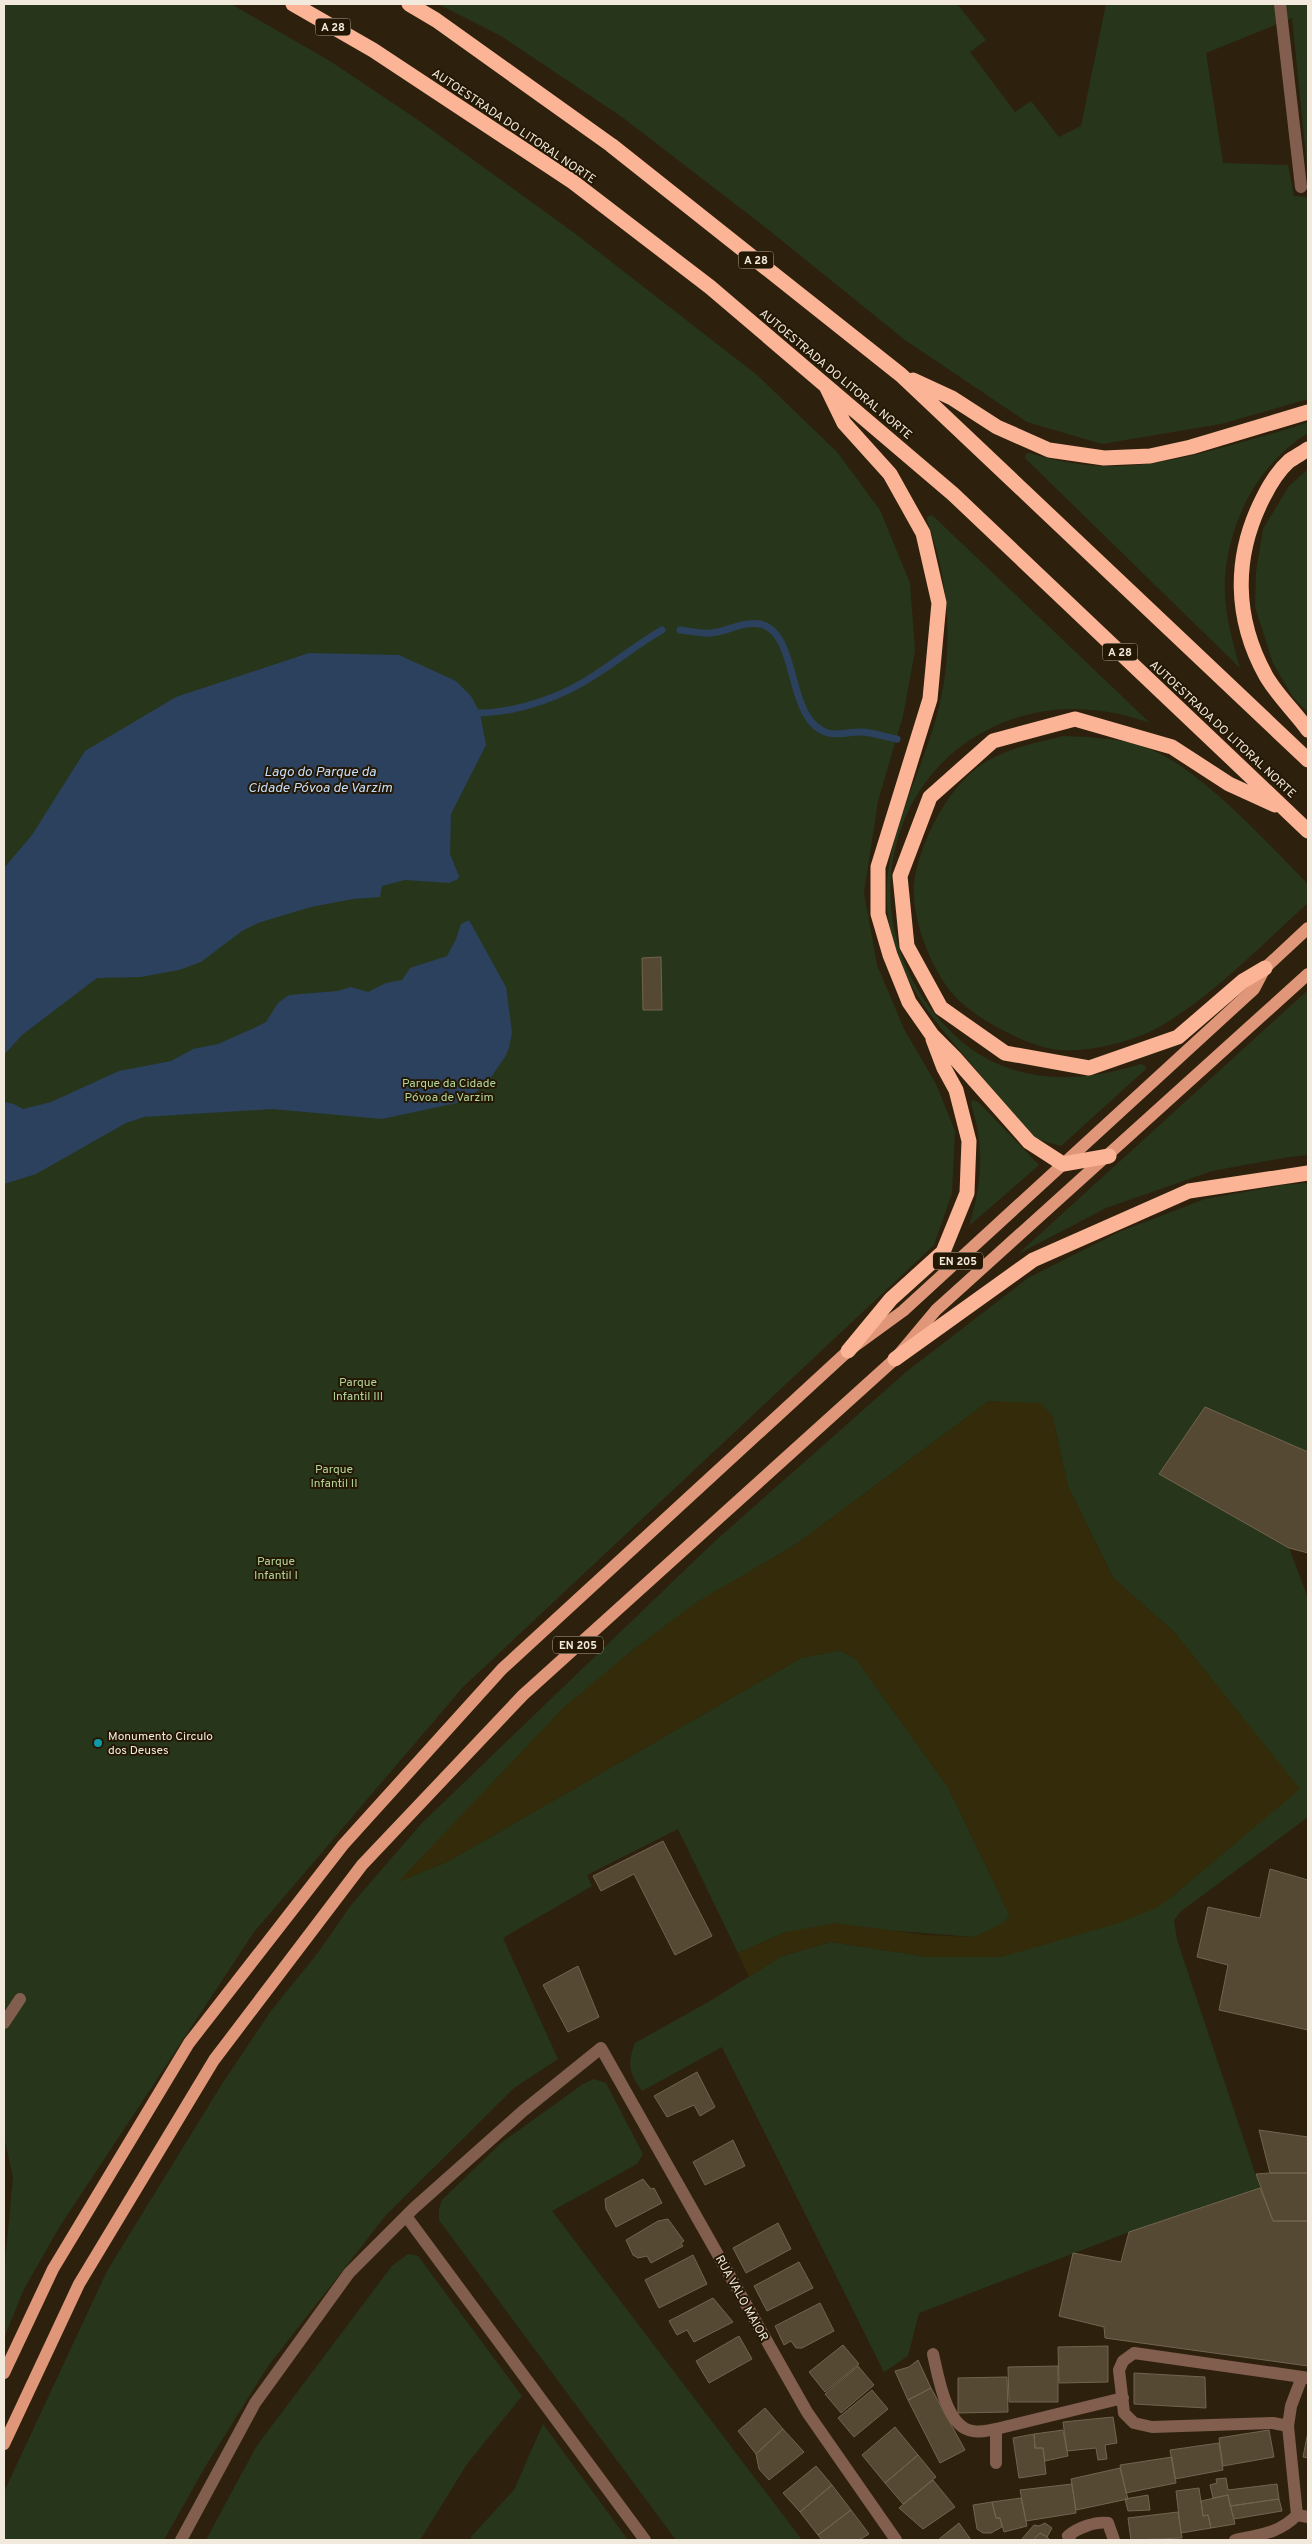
<svg xmlns="http://www.w3.org/2000/svg" width="1312" height="2544" font-family="Overpass,sans-serif">
	<style>
		.green { fill: #27361b }
		.sand { fill: #332b09 }
		.water { fill: #2b415d }
		.lines { fill: none; stroke-linecap: round; stroke-linejoin: round }
		.stream { stroke: #2b415d; stroke-width: 7 }
		.building { fill: #564934; stroke: #72644e }
		.minor { stroke: #825e4f; stroke-width: 12 }
		.major { stroke: #e09779; stroke-width: 12 }
		.highway { stroke: #fbb496; stroke-width: 15 }
		.culture-dot { fill: #0f9aa8; stroke: #241804; stroke-width: 2 }
		.labels { text-anchor: middle; stroke-width: 4; stroke-linejoin: round; paint-order: stroke }
		.shield { fill: #241804; stroke: #b4aa9b; stroke-width: 1 }
		.shield-label { font-size: 11px; font-weight: bold; fill: #f1e9dc }
		.street-label { font-size: 12px; fill: #f1e9dc; stroke: #241804 }
		.park-label { font-size: 12px; fill: #b3d59b; stroke: #241804 }
		.poi-label { font-size: 12px; fill: #f1e9dc; stroke: #241804; text-anchor: start }
		.water-label { font-size: 14px; font-style: italic; fill: #c4ddfc; stroke: #241804 }
	</style>
	<rect width="100%" height="100%" fill="#2d210d"/>
	<path class="green" d="M4,4H231L330,61L418,120L573,232L757,375L837,452L880,510L910,583L915,651L903,716L878,801L864,893L877,965L904,1029L936,1084L955,1131L952,1193L934,1245L463,1687L254,1932L60,2226L24,2289L4,2338V2275L13,2177L4,2137Z
		M438,4H957L986,40L970,52L1015,112L1031,101L1059,137L1081,126L1106,4H1308V175L1292,18L1206,53L1223,163L1288,165L1294,196L1308,197V399L1221,424L1102,444L1027,422L905,340L765,227L622,117L501,36Z
		M1308,422V433C1259,463 1229,520 1225,578C1223,608 1232,640 1240,668L1025,458L1026,454L1030,453C1102,476 1157,466 1228,446C1255,438 1282,432 1308,422Z
		M1308,469V712L1294,699L1273,663L1255,607L1256,572L1263,529L1289,486Z
		M932,515L1150,723C1094,703 1036,703 983,732C882,788 862,920 931,1009C954,1039 981,1061 1018,1071C1058,1083 1102,1076 1141,1064L1145,1066L1146,1069L1061,1146L1037,1139L1025,1130C1007,1109 990,1087 973,1066C944,1032 914,999 898,957C867,875 907,808 932,732C955,662 952,588 927,520V517Z
		M1063,736C1090,737 1116,738 1142,746C1197,764 1267,843 1308,884V903C1261,945 1204,1006 1147,1033C1122,1044 1087,1052 1060,1050C1030,1048 973,1018 953,994C931,969 911,917 914,884C917,861 925,840 936,819C949,795 968,770 993,758C1014,747 1039,742 1063,736Z
		M1308,990V1155L1289,1157L1212,1171L1106,1208L1018,1254Z
		M972,1100L978,1102L1039,1165L969,1226C982,1184 985,1146 971,1104Z
		M1308,1183V1452L1205,1407L1159,1473L1289,1548L1308,1598V1817L1180,1912L1174,1920L1177,1940L1260,2188L1129,2232L919,2313L908,2356L884,2372L722,2047L642,2091C629,2073 627,2064 635,2043L710,2001L782,1956L831,1942L929,1957H1001L1170,1898L1299,1789L1174,1632L1113,1578L1068,1486L1052,1415L1009,1403L989,1401L795,1545L695,1604L629,1653L400,1881L447,1862L801,1658L840,1650L856,1659L948,1787L1010,1916L1002,1924L974,1937L886,1930L786,1932L738,1953L678,1829L587,1875L592,1886L503,1938L558,2059L514,2088L386,2215L268,2366L205,2467L164,2540H4V2492L107,2271L222,2084L271,2011L320,1950L351,1905L422,1823L714,1542L906,1372L1028,1278L1119,1232L1205,1199L1283,1185Z
		M594,2079L606,2083L643,2154L637,2164L552,2211L802,2540H676L439,2220V2209L442,2200L501,2143L583,2084Z
		M408,2254L418,2256L522,2396L467,2464L420,2540H206L256,2447L392,2266Z
		M543,2424L628,2540H471V2537L514,2490Z"/>
	<path class="sand" d="M989,1401L1040,1403L1052,1415L1068,1486L1113,1578L1174,1632L1300,1789L1170,1898L1156,1908L1119,1923L1001,1957H929L831,1942L782,1956L749,1977L738,1953L786,1932L836,1923L925,1935L974,1937L1002,1924L1010,1916L948,1787L856,1659L840,1650L801,1658L447,1862L398,1882L562,1709L629,1653L695,1603L795,1545Z"/>
	<path class="water" d="M309,653L399,655L456,681L471,696L480,713L486,745L451,814L450,854L459,876L458,879L449,883L405,880L382,886L380,897L353,899L311,907L258,923L242,931L201,962L179,970L141,977L97,978L22,1035L4,1055V868L32,835L85,751L176,697Z
		M469,920L506,987L512,1032L509,1048L505,1057L489,1080L466,1101L382,1119L272,1109L144,1117L126,1123L36,1174L4,1184V1102L14,1104L23,1109L51,1102L119,1071L171,1061L193,1049L218,1044L252,1029L266,1022L278,1003L289,995L337,991L351,987L368,992L386,983L402,980L410,968L447,956L456,939L461,924Z"/>
	<g class="lines">
		<path class="stream" d="M680,630C690,631 701,634 711,633C727,632 742,621 760,624C800,632 785,721 828,733C838,736 852,731 863,732C874,733 886,737 897,739
			M480,713C520,712 565,696 598,673C620,659 639,643 662,630"/>
	</g>
	<path class="building" d="M661,957L662,1010H643L642,958Z
		M1205,1407L1308,1452V1553L1289,1548L1159,1474Z
		M663,1841L712,1936L675,1955L634,1874L601,1891L593,1876Z
		M1270,1869L1308,1880V2030L1219,2010L1228,1965L1197,1957L1208,1907L1260,1918Z
		M578,1966L599,2017L568,2032L543,1985Z
		M697,2072L715,2107L700,2116L694,2105L667,2117L654,2096Z
		M1259,2130L1308,2137V2173H1270Z
		M733,2140L745,2166L705,2185L693,2162Z
		M1270,2173H1308V2221H1273L1256,2174Z
		M643,2179L651,2189L654,2188L662,2203L616,2227L606,2209L605,2199Z
		M1260,2188L1273,2221H1308V2366L1105,2338L1104,2327L1059,2316L1073,2253L1121,2262L1129,2232Z
		M668,2219L684,2241L681,2243L683,2246L651,2263L647,2256L638,2258L633,2255L626,2240L658,2221Z
		M778,2223L791,2249L746,2273L733,2248Z
		M693,2255L707,2284L659,2308L645,2280Z
		M799,2262L813,2288L767,2311L754,2286Z
		M713,2298L733,2322L694,2342L687,2330L677,2335L669,2321Z
		M820,2303L834,2331L802,2348H796L791,2341L784,2345L775,2326Z
		M739,2336L752,2359L709,2383L696,2361Z
		M843,2345L859,2364L825,2392L809,2372Z
		M1108,2346V2382L1059,2383L1058,2347Z
		M918,2360L931,2388L908,2400L895,2371L909,2367Z
		M858,2366L874,2385L841,2413L825,2394Z
		M1058,2366V2402H1009L1008,2367Z
		M1134,2373L1205,2377L1206,2408L1134,2404Z
		M1007,2377L1008,2412L958,2413V2378Z
		M931,2388L965,2450L940,2463L908,2400Z
		M872,2390L888,2409L854,2437L838,2418Z
		M765,2408L783,2429L756,2454L738,2431Z
		M1113,2417L1117,2443L1105,2445L1107,2459L1098,2460L1096,2448L1067,2451L1063,2422Z
		M895,2427L918,2455L885,2483L862,2455Z
		M783,2429L804,2452L769,2480L759,2469L756,2454Z
		M1063,2430L1068,2456L1045,2461L1043,2448H1035L1034,2434Z
		M1269,2430L1274,2457L1223,2466L1219,2438Z
		M1308,2432V2458L1303,2457Z
		M1034,2434L1035,2448H1043L1046,2474L1019,2478L1013,2438Z
		M1219,2443L1223,2470L1175,2479L1170,2450Z
		M918,2455L936,2477L903,2504L885,2483Z
		M1172,2457L1176,2483L1126,2493L1120,2465Z
		M816,2466L832,2485L800,2512L783,2493Z
		M1120,2468L1128,2499L1076,2510L1071,2479Z
		M1226,2478L1228,2490L1277,2484L1279,2499L1230,2506L1228,2495L1213,2498L1210,2485L1217,2483L1216,2479Z
		M933,2480L955,2507L923,2529L899,2508Z
		M1072,2484L1076,2513L1026,2521L1020,2490Z
		M832,2485L851,2510L818,2535L800,2512Z
		M1199,2488L1203,2516L1208,2515L1211,2528L1181,2533L1176,2491Z
		M1148,2495L1150,2510L1128,2511L1125,2499Z
		M1228,2495L1235,2524L1211,2528L1208,2515L1203,2516L1201,2501Z
		M1021,2498L1027,2526L1004,2532L1000,2518H996L992,2502Z
		M1279,2499L1282,2511L1234,2519L1230,2506Z
		M992,2502L996,2518H1000L1002,2527L991,2533H983L977,2529L973,2505Z
		M851,2510L869,2534L859,2540H822L818,2535Z
		M1178,2512L1182,2538L1131,2540L1128,2518Z
		M959,2523L971,2540H938Z
		M1045,2523L1052,2528L1047,2537L1040,2533L1033,2540H1021L1034,2525L1039,2526Z
		M1040,2533L1047,2537L1050,2540H1033Z"/>
	<g class="lines">
		<path class="minor" d="M1280,4L1301,187
			M4,2023L20,1999
			M406,2216L645,2540
			M933,2354C938,2375 946,2428 973,2431C980,2433 989,2430 996,2429
			M1288,2426L1273,2423L1152,2427L1134,2423L1124,2413L1119,2370L1123,2361L1134,2353L1302,2377
			M996,2463V2429L1123,2398
			M1297,2515L1288,2426L1291,2406L1302,2377L1308,2378
			M181,2540L255,2403L349,2273L414,2208L523,2111L601,2048L807,2412L896,2540
			M1070,2540L1068,2536C1077,2528 1096,2521 1108,2523L1114,2540
			M1235,2540C1259,2535 1280,2533 1297,2515L1308,2517"/>
		<path class="major" d="M4,2373L53,2269L189,2043L343,1845L502,1669L848,1351L903,1311L1254,989L1265,968L1308,928
			M4,2444L79,2284L214,2060L362,1865L523,1695L895,1359L936,1310L1308,974"/>
		<path class="highway" d="M293,4L373,50L573,182L710,287L953,494L1308,831
			M409,4L436,20L611,145L901,375L1308,760
			M913,380L952,398L997,427L1049,450L1104,458L1150,456L1191,447L1308,412
			M827,388L844,423L890,474L923,533L939,603L930,699L878,867V914L890,955L909,1002L932,1035L954,1057L1029,1142L1063,1164L1109,1156
			M1308,449C1302,453 1295,457 1289,461C1279,470 1269,486 1263,498C1233,557 1234,618 1266,676C1277,695 1295,712 1308,730
			M1265,968L1243,981L1178,1037L1089,1068L1005,1053L941,1008L907,946L900,876L930,797L993,741L1075,719L1172,747L1229,784L1275,805
			M848,1351L891,1299L943,1252L967,1193L969,1141L956,1090L944,1068L933,1039
			M895,1359L1033,1260L1189,1191L1308,1173"/>
	</g>
	<circle class="culture-dot" cx="98" cy="1743" r="5"/>
	<g class="labels">
		<g class="shield">
			<rect x="315.5" y="18.5" width="35" height="17" rx="4"/>
			<rect x="738.5" y="251.5" width="35" height="17" rx="4"/>
			<rect x="1102.5" y="643.5" width="35" height="17" rx="4"/>
			<rect x="933" y="1252.5" width="50" height="17" rx="4"/>
			<rect x="553" y="1636.5" width="50" height="17" rx="4"/>
		</g>
		<g class="shield-label">
			<text x="333" y="31">A 28</text>
			<text x="756" y="264">A 28</text>
			<text x="1120" y="656">A 28</text>
			<text x="958" y="1265">EN 205</text>
			<text x="578" y="1649">EN 205</text>
		</g>
		<g class="street-label">
			<text transform="translate(514 126) rotate(34)" y="4">AUTOESTRADA DO LITORAL NORTE</text>
			<text transform="translate(836 374) rotate(40)" y="4">AUTOESTRADA DO LITORAL NORTE</text>
			<text transform="translate(1223 729) rotate(43)" y="4">AUTOESTRADA DO LITORAL NORTE</text>
			<text transform="translate(742 2298) rotate(61)" y="4">RUA VALO MAIOR</text>
		</g>
		<g class="park-label">
			<text x="449" y="1087">Parque da Cidade<tspan x="449" dy="14">Póvoa de Varzim</tspan></text>
			<text x="358" y="1386">Parque<tspan x="358" dy="14">Infantil III</tspan></text>
			<text x="334" y="1473">Parque<tspan x="334" dy="14">Infantil II</tspan></text>
			<text x="276" y="1565">Parque<tspan x="276" dy="14">Infantil I</tspan></text>
		</g>
		<g class="poi-label">
			<text x="108" y="1740">Monumento Circulo<tspan x="108" dy="14">dos Deuses</tspan></text>
		</g>
		<g class="water-label">
			<text x="320" y="776">Lago do Parque da<tspan x="320" dy="16">Cidade Póvoa de Varzim</tspan></text>
		</g>
	</g>
	<rect width="1312" height="2544" fill="none" stroke="#f1e9dc" stroke-width="10"/>
</svg>
